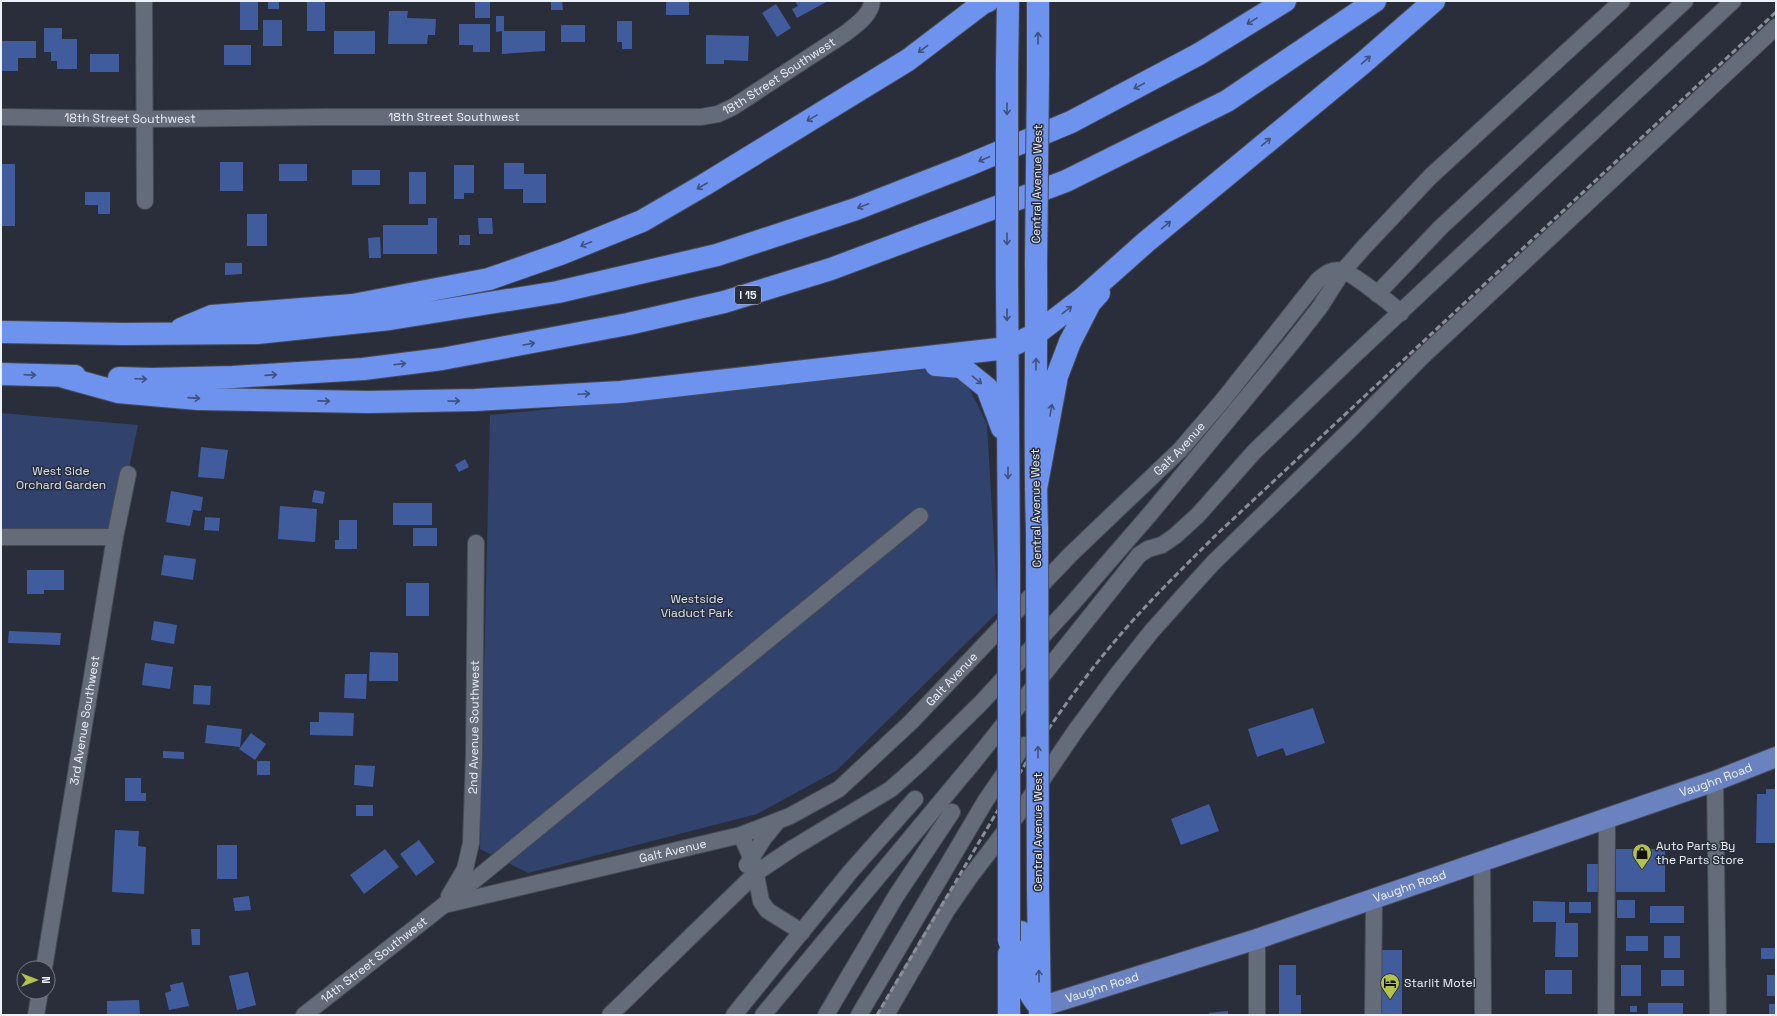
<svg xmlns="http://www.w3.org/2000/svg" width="1777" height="1016" font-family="'Space Grotesk',sans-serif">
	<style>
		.green { fill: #31426d }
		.building { fill: #415c9d }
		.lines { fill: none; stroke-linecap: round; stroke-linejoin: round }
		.minor-casing { stroke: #474b55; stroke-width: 18 }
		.major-casing { stroke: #474b55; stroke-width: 22 }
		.highway-casing { stroke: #474b55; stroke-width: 24 }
		.minor { stroke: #656c79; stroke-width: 16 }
		.major { stroke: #6a83c0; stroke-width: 20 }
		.highway { stroke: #6e93ef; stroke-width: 22 }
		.rail { stroke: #8a8e98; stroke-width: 3; stroke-dasharray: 6 3; stroke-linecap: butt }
		.highway-bridge-casing { stroke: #474b55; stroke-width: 24; stroke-linecap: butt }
		.highway-bridge { stroke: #6e93ef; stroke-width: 22 }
		.oneway { stroke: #415179 }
		.labels { text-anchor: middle; stroke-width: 3; stroke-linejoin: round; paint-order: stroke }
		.shield { fill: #292e3a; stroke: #b2b6c0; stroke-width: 1 }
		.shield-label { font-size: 11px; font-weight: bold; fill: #edf1f9 }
		.street-label { font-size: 12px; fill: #edf1f9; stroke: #292e3a }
		.park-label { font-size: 12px; fill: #d9e2f5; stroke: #292e3a }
		.poi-label { font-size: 12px; fill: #edf1f9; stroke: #292e3a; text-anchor: start }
	</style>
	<rect width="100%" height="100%" fill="#292e3a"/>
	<path class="green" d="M933,369L967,384L987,424L998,612L836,771L757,814L528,873L480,849L490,415Z
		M1,413L138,425L115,537H1Z"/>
	<path class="building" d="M240,1H258V30H240Z
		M268,1H279V9H268Z
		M307,1H325V31H307Z
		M475,1H490V18H475Z
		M551,1H562L563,10H551Z
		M666,1H689V15H666Z
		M795,1H828L797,18L792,9L798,6Z
		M776,4L791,28L777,37L762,13Z
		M389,11H408L407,18L436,19L435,35H428L427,44H388Z
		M496,16H504V31H545V51L502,54V31L496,32Z
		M263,20H282V46H263Z
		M617,21H632V49H622V42H617Z
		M459,24H490V52H473V45H459Z
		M561,25H585V42H561Z
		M44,28H62V39H77V69H57V61H51V52H44Z
		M334,31H375V54H334Z
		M706,35L749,36L748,61L724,60V64H706Z
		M1,41H36V58H18V71H1Z
		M224,45H251V65H224Z
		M90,54H119V72H90Z
		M220,162H243V191H220Z
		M504,163H524V174H546V203H523V189H504Z
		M1,164H15V226H1Z
		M279,164H307V181H279Z
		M454,165H474V193H464V199H454Z
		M352,170H380V185H352Z
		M409,172H426V204H409Z
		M85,192H110V214H98V205H85Z
		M247,214H267V246H247Z
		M428,218H437V254H383V225H428Z
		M478,218H492L493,234H479Z
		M459,235H470V245H459Z
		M380,237L381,258H369L368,238Z
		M225,263H242V274L225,275Z
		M201,447L228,450L224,479L198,477Z
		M465,459L469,467L459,472L455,465Z
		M314,490L325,492L323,504L312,502Z
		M171,491L203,497L201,511L193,510L190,526L166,522Z
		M393,503H432V525H393Z
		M280,506L317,509L315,542L278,539Z
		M205,517L220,518L219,531L204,530Z
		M339,520H357V549H335V540H339Z
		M413,528H437V546H413Z
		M164,555L196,559L193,580L161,575Z
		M27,570H64V590H44V594H27Z
		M406,583H429V616H406Z
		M154,621L177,625L174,644L151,640Z
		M9,631L61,633L60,645L8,643Z
		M370,652L398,653V681H369Z
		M145,663L173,667L170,689L142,685Z
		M345,674H367L366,699L344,698Z
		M194,685L211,686L210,705L193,704Z
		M1313,708L1325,743L1286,756L1283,748L1257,757L1248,729Z
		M319,712L354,713L353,736L310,735V722H319Z
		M207,725L242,729L240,747L205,743Z
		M251,733L266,744L255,760L239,749Z
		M163,751L184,752V759L163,758Z
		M257,761H270V775H257Z
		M355,765L375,766L373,787L354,785Z
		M125,778H141V793H146V801H125Z
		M1766,789H1776V843H1756L1757,794H1766Z
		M1209,804L1219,831L1181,845L1171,819Z
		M356,805H373V816H356Z
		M115,830L139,831L138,846L146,847L144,894L112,892Z
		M419,840L435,862L416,876L400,854Z
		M217,845H237V879H217Z
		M385,849L399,867L364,894L350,875Z
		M1616,849H1665V892H1616Z
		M1587,864H1601V892H1587Z
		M249,896L251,910L235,911L233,898Z
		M1617,900H1635V918H1617Z
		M1533,901L1565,902V923H1578V957H1555L1556,922H1533Z
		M1569,902H1591V913H1569Z
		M1650,906H1684V923H1650Z
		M191,929H200V945H192Z
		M1626,936H1648V951H1626Z
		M1664,936H1680V958H1664Z
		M1761,948H1776V959H1761Z
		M1381,950H1402V1015H1381Z
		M1279,965H1296V995H1301V1015H1279Z
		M1621,965H1641V996H1621Z
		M1545,970H1572V994H1545Z
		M1661,970H1684V986H1661Z
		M248,972L256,1005L237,1010L229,976Z
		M1767,975H1776V996H1767Z
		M183,982L189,1006L169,1010L165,993L171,991L170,985Z
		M139,1000L140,1015H107V1001Z
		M1648,1003H1683V1015H1648Z
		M1769,1004H1776V1015H1769Z
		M1630,1006H1637V1012H1630Z
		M1228,1011V1015H1209V1013Z"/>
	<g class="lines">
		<g class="minor-casing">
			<g id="minor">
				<path d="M144,1L145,201"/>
				<path id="s1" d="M1,117L145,119L328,117H701L718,114L733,107L846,33C856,25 871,15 872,1"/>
				<path d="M1377,294L1441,227L1685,1"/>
				<path d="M1,537H115"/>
				<path d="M1715,781L1718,1015"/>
				<path d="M741,835L754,864L761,901L767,910L773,914L802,932"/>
				<path d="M1482,862L1483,1015"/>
				<path d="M747,865L764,838L777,822"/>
				<path id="s2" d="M449,896L465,869L471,843L474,755L476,543"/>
				<path id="s3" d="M444,905L741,835L790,816L839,789L911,722L1071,554L1180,450L1223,400L1318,280C1325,274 1332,268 1343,271C1352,273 1393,305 1401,313"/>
				<path id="s4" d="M44,968L115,537L128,474"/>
				<path d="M36,1015L40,992"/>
				<path id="s5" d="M304,1015L444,905L920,516"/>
				<path d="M610,1015L756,873L793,848L891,789L920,763L981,703L1072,604L1150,514L1291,344L1320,307L1343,271L1365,246L1431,176L1622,1"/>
				<path d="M734,1015L851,871L915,799"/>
				<path d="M763,1015L972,764L1139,555L1148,549L1162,545L1175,536L1198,515L1254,452L1347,362L1733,1"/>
				<path d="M826,1015L896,896L952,812"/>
				<path d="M859,1015L986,800L1024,745"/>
				<path d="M886,1015L947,910L970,877L1025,805L1076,730L1116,676L1151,632L1184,595L1213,563L1351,429L1423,356L1776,27"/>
				<path d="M1257,1015V939"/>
				<path d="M1373,1015L1374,899"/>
				<path d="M1606,1015L1607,818"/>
			</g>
		</g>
		<g class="major-casing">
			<g id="major">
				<path id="s6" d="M1040,1007L1257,939L1715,781L1776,757"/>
			</g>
		</g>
		<g class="highway-casing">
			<path id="highway" d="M1038,1V74
				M1007,70L1008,1
				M1036,265C1037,353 1034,441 1037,529
				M1007,276L1009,566
				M181,329L212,316L353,305L489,279L563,253L642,221L704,185L908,60L983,3L988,1
				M1,332L124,334L257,333L390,319L558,292L717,255L856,209L966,166L1071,122L1199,54L1285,1
				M936,365L961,367L987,388L1002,428
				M1,374L75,376
				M60,376L118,392L198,399L369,402L475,400L621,392L1007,348L1036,334L1083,298L1146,242L1363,63L1434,1
				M119,378L152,379L233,377L363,369L442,359L628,324L724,302L831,269L1066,181L1227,101L1375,1
				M1036,489L1057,376L1070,342L1090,303L1099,293
				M1038,889L1040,1015
				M1021,932C1022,962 1018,983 1040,1007
				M1009,954V1015"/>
		</g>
		<use href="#minor" class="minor"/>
		<use href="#major" class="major"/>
		<use href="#highway" class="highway"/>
		<path class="rail" d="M877,1015L1027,761C1056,717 1086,674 1121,634C1151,599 1184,567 1216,535L1776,12"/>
		<g class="highway-bridge-casing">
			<path id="highway-bridge" d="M1007,70V276
				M1036,265L1038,74
				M1037,529L1038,889
				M1009,566V941"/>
		</g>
		<use href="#highway-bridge" class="highway-bridge"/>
	</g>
	<defs><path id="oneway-shaft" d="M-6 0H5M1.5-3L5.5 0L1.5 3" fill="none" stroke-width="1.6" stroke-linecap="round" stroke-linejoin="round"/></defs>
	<g class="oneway">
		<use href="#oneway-shaft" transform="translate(1252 21) rotate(149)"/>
		<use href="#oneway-shaft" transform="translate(1038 38) rotate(-90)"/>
		<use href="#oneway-shaft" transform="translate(923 49) rotate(143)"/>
		<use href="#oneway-shaft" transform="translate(1366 60) rotate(-41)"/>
		<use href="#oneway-shaft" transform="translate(1139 86) rotate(152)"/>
		<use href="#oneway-shaft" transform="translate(1007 109) rotate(90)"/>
		<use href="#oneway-shaft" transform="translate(812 118) rotate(149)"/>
		<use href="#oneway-shaft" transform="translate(1266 142) rotate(-40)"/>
		<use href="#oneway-shaft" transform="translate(984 159) rotate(157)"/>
		<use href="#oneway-shaft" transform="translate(702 186) rotate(150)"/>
		<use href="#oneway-shaft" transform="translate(863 206) rotate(159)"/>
		<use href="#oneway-shaft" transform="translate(1166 225) rotate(-40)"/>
		<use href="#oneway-shaft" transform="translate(1007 239) rotate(90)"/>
		<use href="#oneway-shaft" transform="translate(586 244) rotate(158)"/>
		<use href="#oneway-shaft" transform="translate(1067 310) rotate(-38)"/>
		<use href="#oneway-shaft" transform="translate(1007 315) rotate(90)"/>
		<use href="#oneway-shaft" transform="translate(529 344) rotate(-10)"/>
		<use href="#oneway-shaft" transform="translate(400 364) rotate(-7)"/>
		<use href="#oneway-shaft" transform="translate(1036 364) rotate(-89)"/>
		<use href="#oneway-shaft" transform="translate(30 375) rotate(2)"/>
		<use href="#oneway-shaft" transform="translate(271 375) rotate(-4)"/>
		<use href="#oneway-shaft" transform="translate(141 379) rotate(2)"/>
		<use href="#oneway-shaft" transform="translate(977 380) rotate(39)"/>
		<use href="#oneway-shaft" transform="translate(584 394) rotate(-3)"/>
		<use href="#oneway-shaft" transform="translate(194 398) rotate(4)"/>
		<use href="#oneway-shaft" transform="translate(324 401) rotate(1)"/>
		<use href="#oneway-shaft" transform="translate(454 401) rotate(-1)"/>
		<use href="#oneway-shaft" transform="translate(1051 410) rotate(-80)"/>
		<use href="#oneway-shaft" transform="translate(1008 473) rotate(90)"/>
		<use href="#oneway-shaft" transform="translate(1038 752) rotate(-90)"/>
		<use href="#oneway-shaft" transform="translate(1039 976) rotate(-91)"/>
	</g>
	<defs>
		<g id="shop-pin" transform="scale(1)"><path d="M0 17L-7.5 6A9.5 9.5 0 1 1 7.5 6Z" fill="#b3c24b" stroke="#292e3a"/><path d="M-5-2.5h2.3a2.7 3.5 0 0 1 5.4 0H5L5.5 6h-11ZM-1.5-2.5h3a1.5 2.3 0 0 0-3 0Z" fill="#111"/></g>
		<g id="hotel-pin" transform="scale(1)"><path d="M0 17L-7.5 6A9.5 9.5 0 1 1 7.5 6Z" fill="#b3c24b" stroke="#292e3a"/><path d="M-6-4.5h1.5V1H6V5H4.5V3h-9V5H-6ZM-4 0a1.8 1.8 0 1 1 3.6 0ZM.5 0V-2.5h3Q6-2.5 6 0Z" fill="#111"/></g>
	</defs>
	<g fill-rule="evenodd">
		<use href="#shop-pin" x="1642" y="853"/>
		<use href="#hotel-pin" x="1390" y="983"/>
	</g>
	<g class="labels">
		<rect class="shield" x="735" y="286" width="26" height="18" rx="3"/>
		<g class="shield-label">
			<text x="748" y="299">I 15</text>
		</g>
		<g class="street-label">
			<text dy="4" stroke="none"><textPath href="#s1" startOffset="789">18th Street Southwest</textPath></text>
			<text dy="4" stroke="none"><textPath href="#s1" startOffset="453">18th Street Southwest</textPath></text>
			<text dy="4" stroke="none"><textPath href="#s1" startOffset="129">18th Street Southwest</textPath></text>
			<text transform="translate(1037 184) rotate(-89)" y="4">Central Avenue West</text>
			<text dy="4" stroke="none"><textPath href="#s3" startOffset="895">Galt Avenue</textPath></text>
			<text transform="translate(1036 508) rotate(-91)" y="4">Central Avenue West</text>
			<text dy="4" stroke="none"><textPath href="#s3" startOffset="571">Galt Avenue</textPath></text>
			<text dy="4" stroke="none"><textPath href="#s4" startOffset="251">3rd Avenue Southwest</textPath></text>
			<text dy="4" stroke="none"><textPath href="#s2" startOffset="174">2nd Avenue Southwest</textPath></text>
			<text dy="4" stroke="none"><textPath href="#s6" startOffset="713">Vaughn Road</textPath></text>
			<text transform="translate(1038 832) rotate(-90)" y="4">Central Avenue West</text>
			<text dy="4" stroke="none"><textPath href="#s3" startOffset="235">Galt Avenue</textPath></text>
			<text dy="4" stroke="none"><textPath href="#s6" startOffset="389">Vaughn Road</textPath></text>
			<text dy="4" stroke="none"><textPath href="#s5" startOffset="89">14th Street Southwest</textPath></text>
			<text dy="4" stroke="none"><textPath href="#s6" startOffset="65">Vaughn Road</textPath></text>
		</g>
		<g class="park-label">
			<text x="61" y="475">West Side<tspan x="61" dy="14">Orchard Garden</tspan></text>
			<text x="697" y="603">Westside<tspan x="697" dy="14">Viaduct Park</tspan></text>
		</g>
		<g class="poi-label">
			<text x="1656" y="850">Auto Parts By<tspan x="1656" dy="14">the Parts Store</tspan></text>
			<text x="1404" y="987">Starlit Motel</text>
		</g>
	</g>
	<rect width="1777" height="1016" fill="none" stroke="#edf1f9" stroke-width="4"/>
	<g transform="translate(36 980) rotate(90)"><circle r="19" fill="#292e3a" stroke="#777c86"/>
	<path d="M0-3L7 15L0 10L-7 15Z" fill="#b3c24b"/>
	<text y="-6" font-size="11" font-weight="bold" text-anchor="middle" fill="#edf1f9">N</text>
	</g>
</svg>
